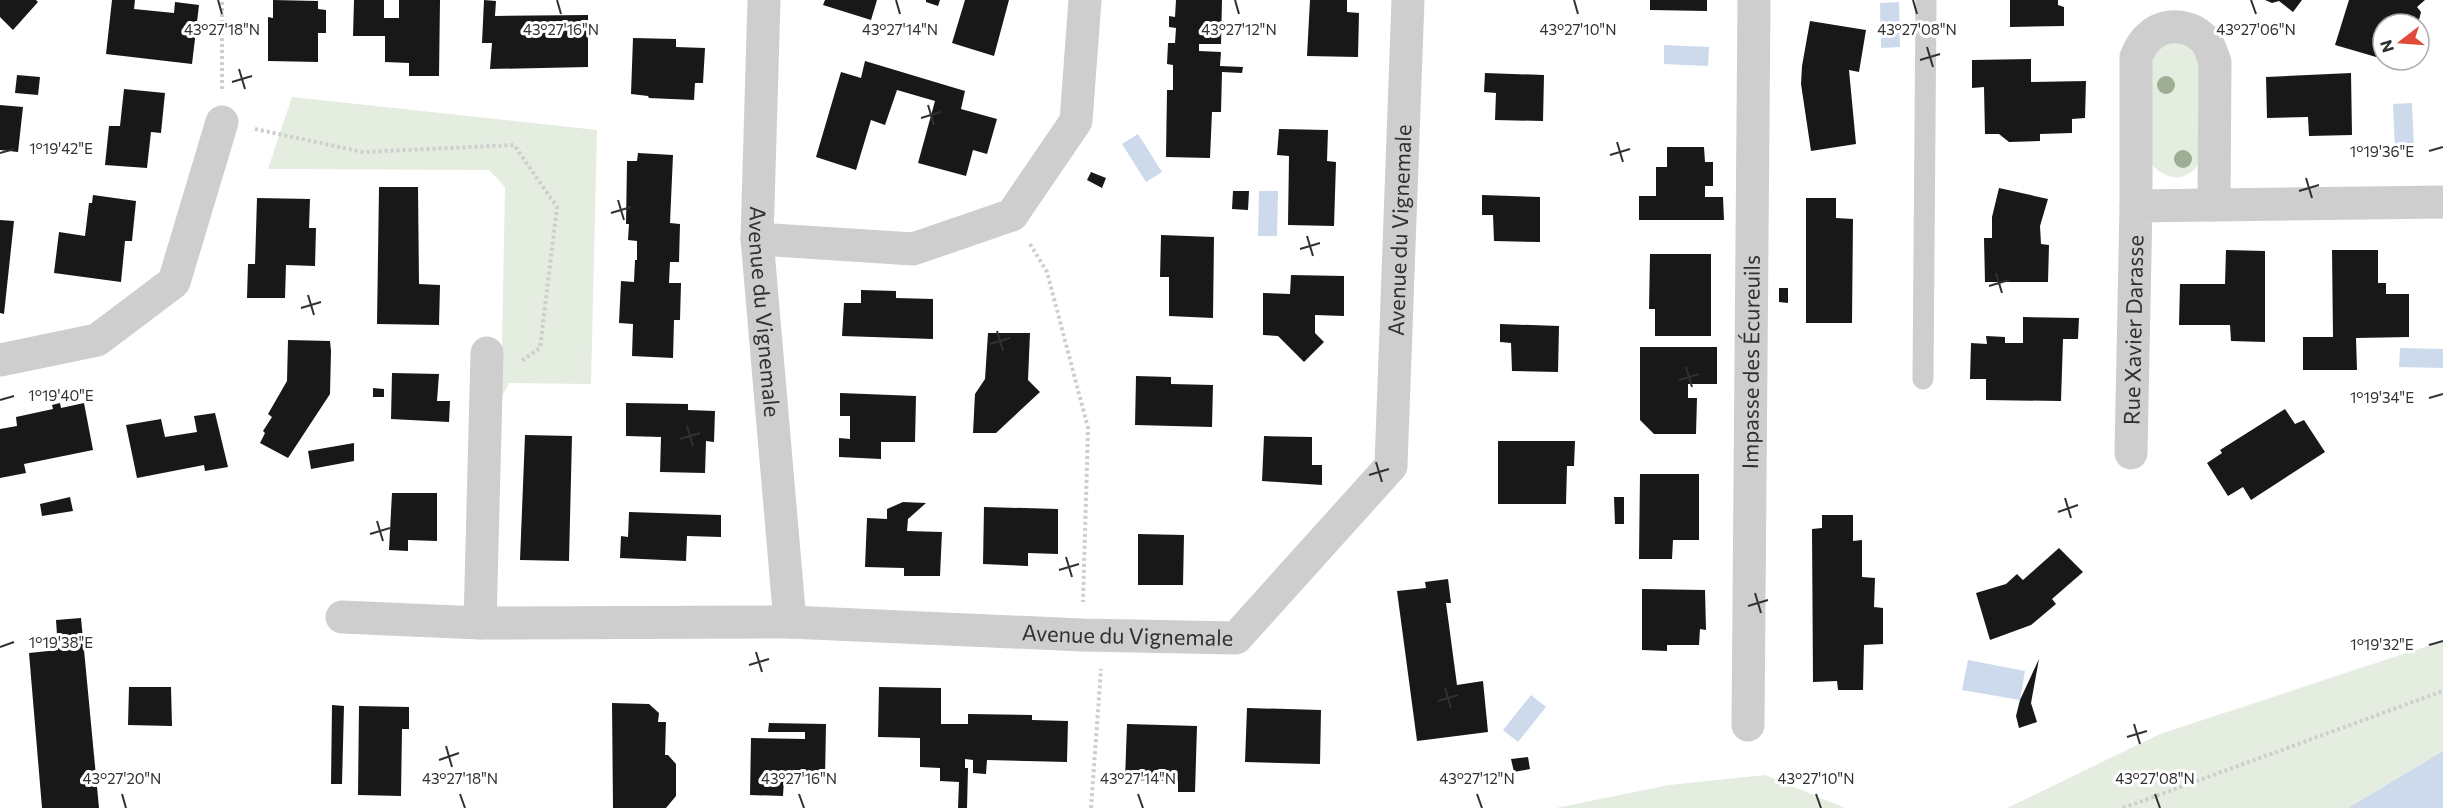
<svg xmlns="http://www.w3.org/2000/svg" width="2443" height="808" font-family="Commissioner,sans-serif">
	<style>
		.green { fill: #e4eddf }
		.water { fill: #ccdaec }
		.building { fill: #181818 }
		.lines { fill: none; stroke-linecap: round; stroke-linejoin: round }
		.path { stroke: #cecece; stroke-width: 4; stroke-dasharray: 3 3; stroke-linecap: butt }
		.service { stroke: #cecece; stroke-width: 21 }
		.minor { stroke: #cecece; stroke-width: 33 }
		.tree { fill: #9dae95 }
		.ticks { fill: none; stroke: #313131; stroke-width: 2 }
		.labels { text-anchor: middle; stroke-width: 6; stroke-linejoin: round; paint-order: stroke }
		.street-label { font-size: 22px; fill: #313131; stroke: #fff }
		.ticks-label { font-size: 15px; text-anchor: middle; fill: #313131; stroke: #fff; stroke-width: 6; stroke-linejoin: round; paint-order: stroke }
	</style>
	<rect width="100%" height="100%" fill="#fff"/>
	<path class="green" d="M2179,42L2191,47L2200,56L2202,160C2187,182 2170,183 2151,164L2149,60C2157,48 2164,43 2179,42Z
		M292,97L597,130L591,384L509,383L501,398L505,187L489,170L268,169Z
		M2443,641V751L2348,808H2007L2160,734Z
		M1765,775L1845,808H1556L1669,785Z"/>
	<path class="water" d="M1899,2L1900,47L1881,48L1880,3Z
		M1664,45L1709,47L1708,66L1664,64Z
		M2412,103L2414,149H2395L2393,104Z
		M1138,134L1162,172L1146,182L1122,144Z
		M1259,191H1278L1277,236H1258Z
		M2400,348L2443,349V368L2399,367Z
		M1968,660L2025,671L2020,700L1962,690Z
		M1531,695L1546,707L1518,742L1503,730Z
		M2443,751V808H2348Z"/>
	<path class="building" d="M0,0H36L38,2L13,30L0,17Z
		M112,0H135L134,9L174,13L175,2L199,5L192,64L106,54Z
		M273,0L318,1V9L326,10V33H318V62L268,61V17L273,18Z
		M354,0H384V18H399V0H440L439,76H409V63L385,62V36H353Z
		M484,0L496,1L495,16L588,15V67L490,69L492,43H482Z
		M825,0H877L871,20L823,5Z
		M926,0H940L938,6L926,2Z
		M965,0H1009L994,56L952,43Z
		M1176,0H1222L1221,44H1199V51L1221,52L1220,66L1243,67L1242,73L1222,72L1221,112H1212L1210,158L1166,157L1167,90H1173V65L1167,64L1168,43H1175L1176,28L1169,27V16L1175,17Z
		M1310,0H1347V12L1359,13L1358,57L1307,56Z
		M1650,0H1707V11L1650,10Z
		M2010,0H2058V5L2064,7V26L2010,27Z
		M2265,0H2302L2293,12L2279,1L2272,3Z
		M2349,0H2425L2417,7L2421,12L2418,24H2383V59L2335,45Z
		M1810,21L1866,30L1859,72L1849,70L1856,144L1811,151L1801,84L1802,66Z
		M633,38L676,39V47L705,48L703,83H695L694,100L649,98L648,96L631,94Z
		M2031,59V82L2086,81L2085,118L2072,119V133L2040,134V141L2009,142L1999,134H1985L1984,87L1972,88V60Z
		M865,61L965,91L961,109L997,119L987,154L973,150L966,176L918,163L935,101L897,90L885,125L871,120L856,170L816,157L841,72L861,78Z
		M1485,73L1544,75L1543,121L1495,120L1496,93L1484,92Z
		M2351,73L2352,135L2309,136L2308,117L2267,118L2266,77Z
		M17,75L40,77L38,95L15,93Z
		M124,89L165,93L161,133L151,132L147,168L105,165L109,126H120Z
		M0,105L23,107L18,152L0,150Z
		M1279,129L1328,130L1327,161L1336,162L1334,226L1288,225L1289,156L1277,155Z
		M1667,147H1704L1705,162H1713V186H1705V197H1723L1724,220H1639V196H1656V167H1667Z
		M638,153L673,155L670,223L680,224L679,262H670L669,283H681L680,320H674L673,358L632,356L633,324L619,323L621,281L634,282L635,260H637V241L628,240L629,224H626L627,161H637Z
		M1091,172L1106,178L1102,188L1087,180Z
		M379,187H418L419,284L440,285L439,325L377,324Z
		M1999,188L2048,199L2040,226L2041,244L2049,245L2048,282H1985L1984,238H1992V217Z
		M1233,191H1249L1248,210L1232,209Z
		M93,195L136,201L132,241H125L121,282L54,273L59,232L85,236L89,203H92Z
		M1482,195L1540,197V242L1494,241L1493,215H1482Z
		M257,198L310,199L309,228H316L315,266L286,265L285,298H247L248,264H255Z
		M1806,198H1836V218L1853,219L1852,323H1806Z
		M0,220L14,221L4,314L0,313Z
		M1161,235L1214,237L1213,318L1169,316V277H1160Z
		M2226,250L2265,251V342L2231,341L2230,325H2179L2180,284H2225Z
		M2332,250H2378V283H2386V294H2409V337L2356,338L2357,370H2303V337H2333Z
		M1650,254H1711V336H1655V309H1649Z
		M1291,275L1344,276V316L1315,315V333L1324,342L1304,362L1278,336L1263,335V293L1290,294Z
		M1779,288H1788V303L1779,302Z
		M861,290L896,291V298L933,299V339L842,336L844,303H861Z
		M2023,317L2079,318L2078,339H2063L2061,401L1986,400V379H1970L1971,343L1987,344L1986,336L2005,337V343H2023Z
		M1500,324L1559,326L1558,372L1512,371L1511,343L1500,342Z
		M988,333H1030L1028,380L1040,392L996,433H973L975,394L985,379Z
		M288,340L330,341L331,351L330,394L288,458L260,443L265,433L263,431L272,417L268,414L287,381Z
		M1640,347H1717V384H1688V398H1697L1696,434H1654L1640,420Z
		M392,373L439,374L437,401H450L449,422L391,419Z
		M1136,376L1171,377V384L1213,385L1212,427L1135,425Z
		M373,388L384,389V397H373Z
		M840,393L916,396L915,442H881V459L839,457V438L850,439V416H840Z
		M60,403L61,408L84,403L93,450L24,464L26,473L0,478V429L17,426L16,417L53,409L52,405Z
		M626,403L688,404V410L715,411L714,442L706,441L705,473L660,472L661,437L626,436Z
		M2285,409L2295,424L2304,420L2325,452L2251,500L2243,487L2228,496L2207,463L2222,453L2220,450Z
		M215,413L228,467L205,471L204,465L137,478L126,425L161,419L165,437L197,432L194,416Z
		M525,435L572,436L569,561L520,560Z
		M1264,436L1312,437V465H1322V485L1262,481Z
		M1498,441H1575L1574,466H1567L1566,504H1498Z
		M354,443V461L311,469L308,451Z
		M1640,474H1699V540H1673L1672,559H1639Z
		M392,493H437V541L408,540V551L389,550Z
		M70,497L73,511L42,516L40,504Z
		M1614,497H1624V524H1615Z
		M903,502L926,503L908,519L907,531L942,532L940,576H904V568L865,567L867,518L887,519V509Z
		M984,507L1058,509V554L1028,553V566L983,564Z
		M629,512L721,515V537L687,536L686,561L620,558L621,536L628,537Z
		M1822,515H1853V541L1862,540V577L1875,578L1874,607L1883,608V644L1864,645L1863,690H1838L1837,681L1813,682L1812,529L1822,528Z
		M1138,534L1184,535L1183,585H1138Z
		M2059,548L2083,572L2052,599L2056,604L2031,625L1990,640L1976,593L2006,584L2017,574L2023,580Z
		M1448,579L1451,603H1446L1457,685L1483,681L1488,732L1417,741L1397,591L1426,588L1425,582Z
		M1642,589L1705,590L1706,630L1700,629L1699,645H1667V651L1642,650Z
		M81,618L99,808H42L29,653L58,650L56,620Z
		M2039,659L2031,703L2037,722L2019,728L2016,716L2020,700Z
		M129,687H171L172,726L128,725Z
		M879,687L941,688V724H968V714L1032,715V720L1068,721L1067,762L987,760L986,774L973,773V760L965,759V768H968L967,808H958L959,782L940,781V768L920,767V738L878,737Z
		M612,703L649,704L659,713L658,722H666L665,755H668L676,764V796L666,808H613Z
		M332,705L344,706L342,784H331Z
		M359,706L409,707V729H402L401,796L358,795Z
		M1247,708L1321,710L1320,764L1245,762Z
		M769,723L826,724L825,779H784L783,796L750,795L751,738L805,739V732H768Z
		M1127,724L1197,726L1195,792H1178V781L1125,780Z
		M1528,757L1530,769L1514,772L1511,759Z"/>
	<g class="lines">
		<path class="path" d="M222,89V0
			M255,129L363,152L514,145L557,207L540,348L520,362
			M1030,244L1047,272L1088,428L1083,602
			M1091,808L1101,669
			M2123,808L2443,691"/>
		<path class="service" d="M1923,379L1926,0"/>
		<g class="minor">
			<path id="s1" d="M764,0L757,239L790,622"/>
			<path d="M2136,206V57C2139,50 2143,42 2149,37C2165,22 2190,24 2205,40C2210,45 2212,55 2215,62L2214,205"/>
			<path d="M757,239L913,249L1012,215L1076,121L1085,0"/>
			<path d="M0,360L97,340L174,282L222,122"/>
			<path id="s2" d="M2131,453L2136,206L2443,202"/>
			<path id="s3" d="M342,617L480,623L790,622L1082,635L1236,638L1391,466L1408,0"/>
			<path d="M480,623L487,353"/>
			<path id="s4" d="M1748,725L1754,0"/>
		</g>
	</g>
	<g class="tree">
		<circle cx="2166" cy="85" r="9"/>
		<circle cx="2183" cy="159" r="9"/>
	</g>
	<path class="ticks" d="M218,0L222,14M557,0L561,14M896,0L900,14M1235,0L1239,14M1574,0L1578,14M1913,0L1917,14M2251,0L2256,14M1927,47L1933,67M1920,60L1940,54M239,69L245,89M232,82L252,76M928,105L934,125M921,118L941,112M1617,142L1623,162M2429,151L2443,147M0,153L14,149M1610,155L1630,149M2306,178L2312,198M2299,191L2319,185M618,200L624,220M611,213L631,207M1307,236L1313,256M1300,249L1320,243M1996,273L2002,293M1989,286L2009,280M308,295L314,315M301,308L321,302M997,331L1003,351M990,344L1010,338M1686,367L1692,387M1679,380L1699,374M2429,398L2443,394M0,400L14,396M687,426L693,446M680,439L700,433M1376,462L1382,482M1369,475L1389,469M2065,498L2071,518M2058,512L2078,505M377,521L383,541M370,534L390,528M1066,557L1072,577M1059,570L1079,564M1755,593L1761,613M1748,606L1768,600M2429,645L2443,641M0,647L14,642M756,652L762,672M749,665L769,659M1445,688L1451,708M1438,701L1458,695M2134,724L2140,744M2127,737L2147,731M446,746L452,767M439,760L459,753M122,794L126,808M460,794L465,808M799,794L804,808M1138,794L1143,808M1477,794L1482,808M1816,794L1821,808M2155,794L2160,808"/>
	<g class="labels">
		<g class="street-label">
			<text dy="8" stroke="none"><textPath href="#s3" startOffset="1362">Avenue du Vignemale</textPath></text>
			<text dy="8" stroke="none"><textPath href="#s1" startOffset="312">Avenue du Vignemale</textPath></text>
			<text dy="8" stroke="none"><textPath href="#s2" startOffset="123">Rue Xavier Darasse</textPath></text>
			<text dy="8" stroke="none"><textPath href="#s4" startOffset="363">Impasse des Écureuils</textPath></text>
			<text dy="8" stroke="none"><textPath href="#s3" startOffset="786">Avenue du Vignemale</textPath></text>
		</g>
	</g>
	<g class="ticks-label">
		<text x="2256" y="35">43°27'06"N</text>
		<text x="222" y="35">43°27'18"N</text>
		<text x="561" y="35">43°27'16"N</text>
		<text x="900" y="35">43°27'14"N</text>
		<text x="1239" y="35">43°27'12"N</text>
		<text x="1578" y="35">43°27'10"N</text>
		<text x="1917" y="35">43°27'08"N</text>
		<text x="61" y="154">1°19'42"E</text>
		<text x="2382" y="157">1°19'36"E</text>
		<text x="61" y="401">1°19'40"E</text>
		<text x="2382" y="403">1°19'34"E</text>
		<text x="61" y="648">1°19'38"E</text>
		<text x="2382" y="650">1°19'32"E</text>
		<text x="122" y="784">43°27'20"N</text>
		<text x="460" y="784">43°27'18"N</text>
		<text x="799" y="784">43°27'16"N</text>
		<text x="1138" y="784">43°27'14"N</text>
		<text x="1477" y="784">43°27'12"N</text>
		<text x="1816" y="784">43°27'10"N</text>
		<text x="2155" y="784">43°27'08"N</text>
	</g>
	<g transform="translate(2401 42) rotate(253)"><circle r="28" fill="#ffffff" stroke="#adadad" stroke-width="1.5"/>
	<path d="M0-4.5L10 22L0 15L-10 22Z" fill="#e14a39"/>
	<text y="-9" font-size="16" font-weight="bold" text-anchor="middle" fill="#313131">N</text>
	</g>
</svg>
